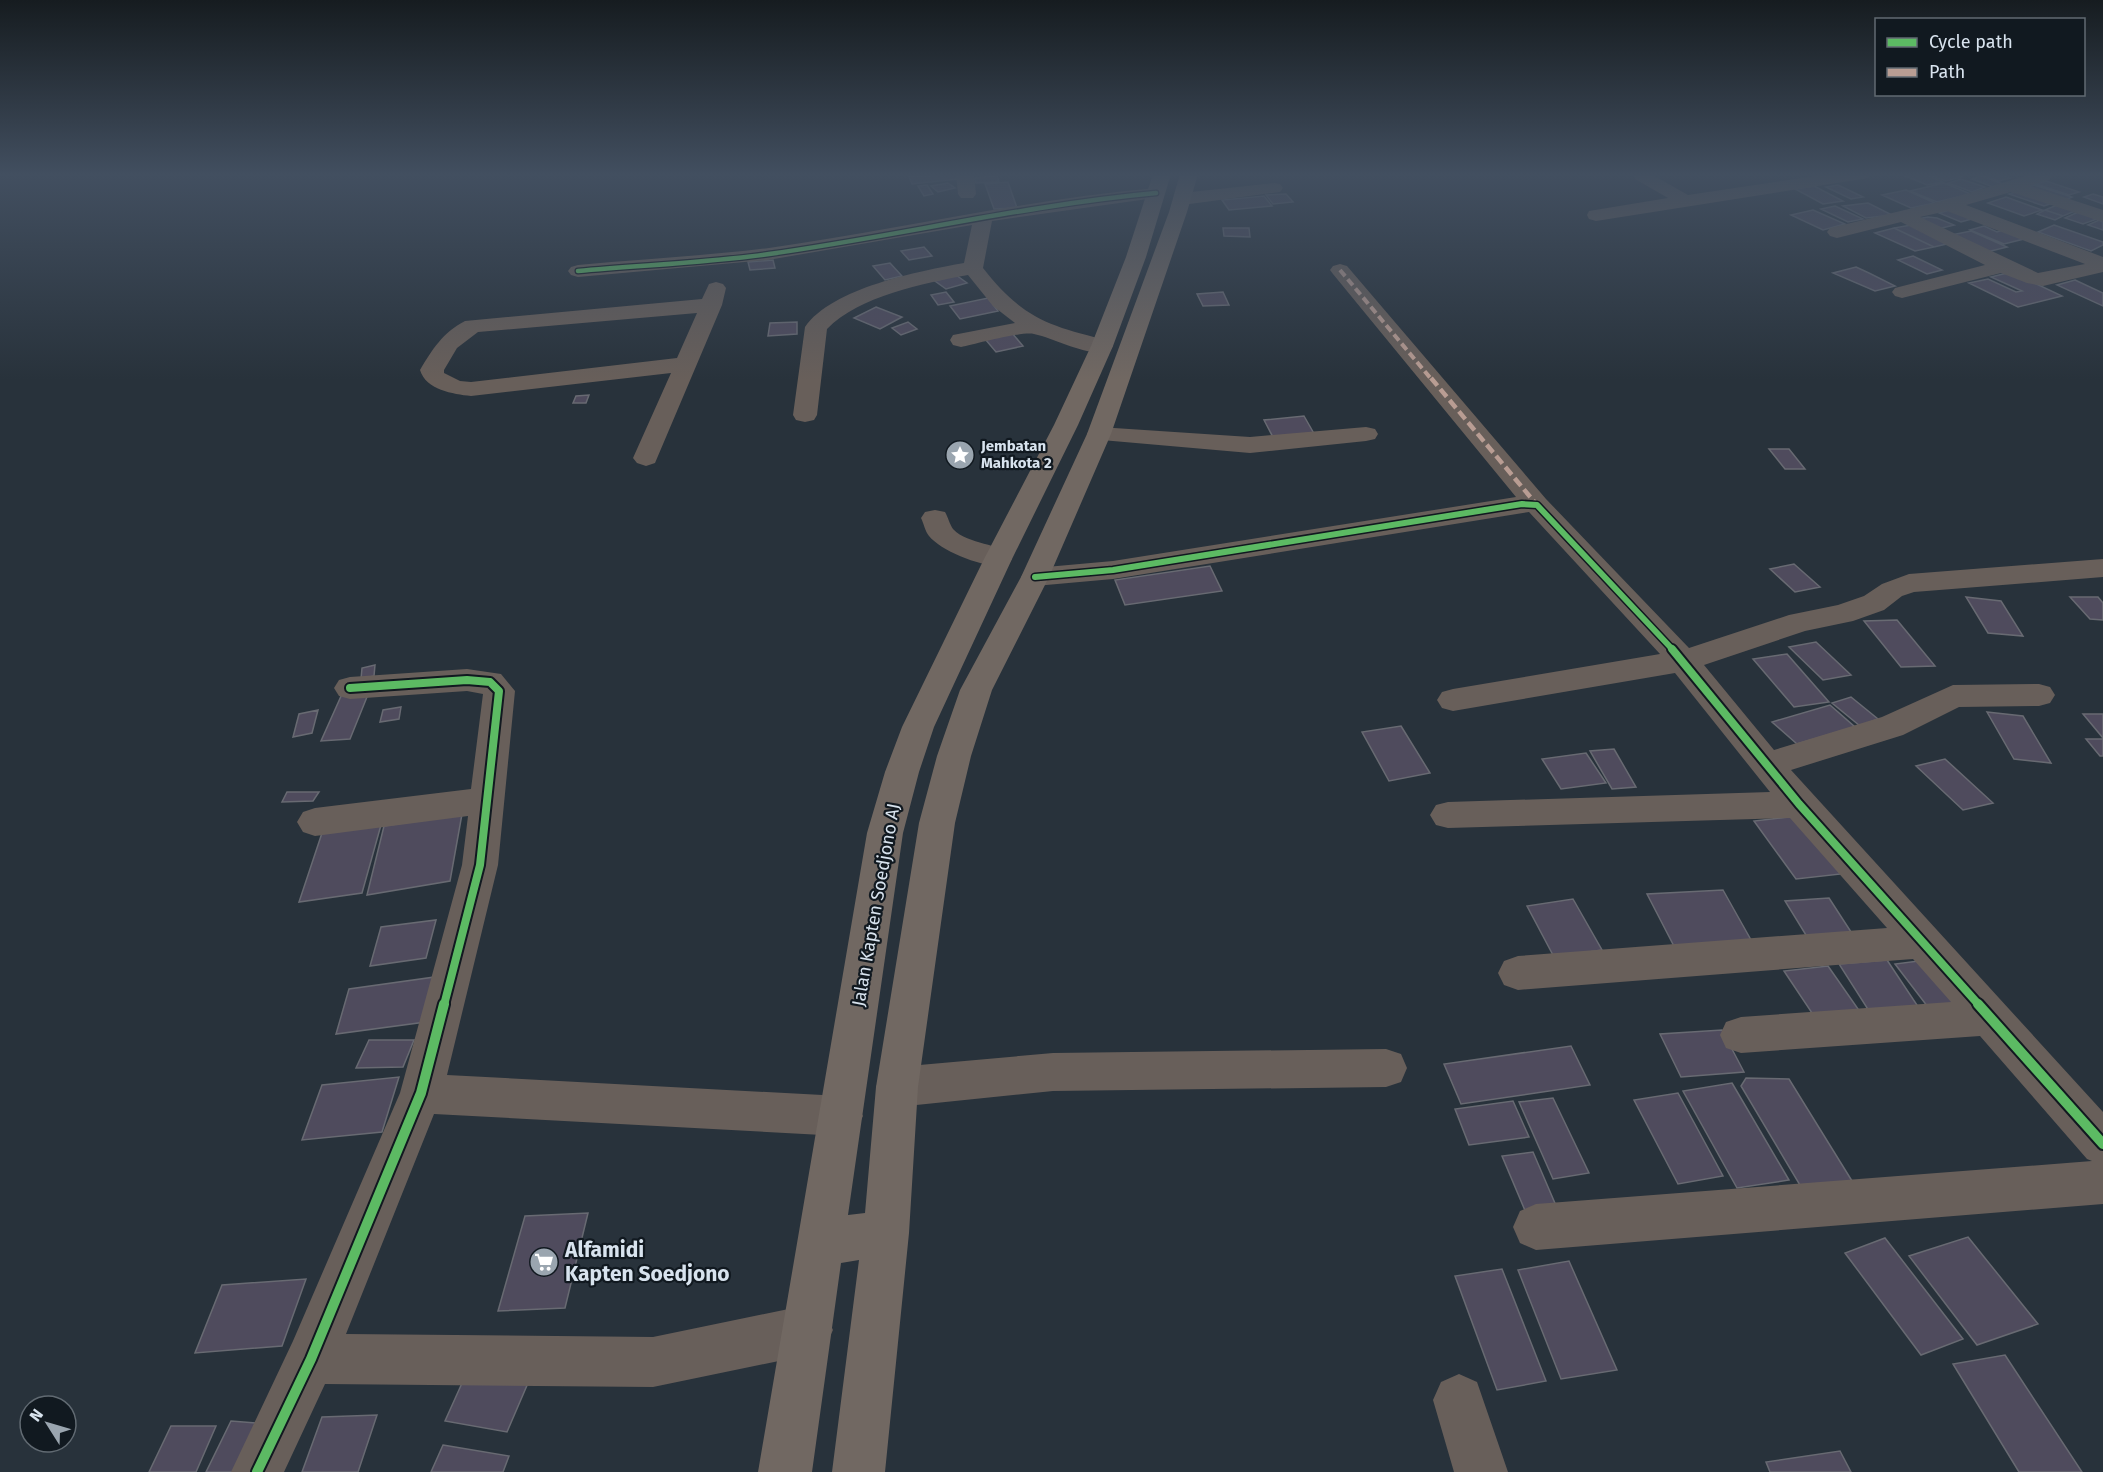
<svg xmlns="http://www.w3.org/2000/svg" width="2103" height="1472" font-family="'Fira Sans',sans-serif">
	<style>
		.building { fill: #4f4b5d; stroke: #686a72; stroke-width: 1.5 }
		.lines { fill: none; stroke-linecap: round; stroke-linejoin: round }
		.minor { fill: #685f5a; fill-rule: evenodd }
		.major { fill: #716862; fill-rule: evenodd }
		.quiet-far1 { stroke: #b99d93; stroke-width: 4; stroke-dasharray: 8 4; stroke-linecap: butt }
		.quiet { stroke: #b99d93; stroke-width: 4.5; stroke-dasharray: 10 4.5; stroke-linecap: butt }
		.cycleway-far3-casing { stroke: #111920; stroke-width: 7 }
		.cycleway-far2-casing { stroke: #111920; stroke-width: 9 }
		.cycleway-far1-casing { stroke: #111920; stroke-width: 12 }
		.cycleway-casing { stroke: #111920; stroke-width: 14 }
		.cycleway-far3 { stroke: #5cba63; stroke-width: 4.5 }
		.cycleway-far2 { stroke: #5cba63; stroke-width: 6 }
		.cycleway-far1 { stroke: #5cba63; stroke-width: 8 }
		.cycleway { stroke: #5cba63; stroke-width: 10 }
		.labels { text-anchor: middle; stroke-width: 4.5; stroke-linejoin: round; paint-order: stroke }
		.far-poi-label { font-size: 15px; font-weight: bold; fill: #d8e3ee; stroke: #111920; text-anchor: start }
		.street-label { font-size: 18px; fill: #d8e3ee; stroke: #111920 }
		.near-poi-label { font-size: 21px; font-weight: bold; fill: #d8e3ee; stroke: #111920; text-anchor: start }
	</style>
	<rect width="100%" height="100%" fill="#28323b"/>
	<path class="building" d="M956,174L959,179L912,184L909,177Z
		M1901,174H1924L1943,182L1927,185Z
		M1937,174H1953L1962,177L1946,181L1930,175Z
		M1979,174H1998L2010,178L1999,181Z
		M997,176L999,182L976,183L974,178Z
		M1982,176L2003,184L1993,187L1972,179Z
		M1961,179L1985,187L1972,192L1948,183Z
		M2046,181L2079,192L2069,195L2036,184Z
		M1008,182L1017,208L994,209L985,184Z
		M948,183L955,188L938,192L931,186Z
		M1944,183L1971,194L1937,202L1910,191Z
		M927,185L933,194L924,196L918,186Z
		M1838,185L1863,197L1851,199L1826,187Z
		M2034,185L2072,197L2065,200L2026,188Z
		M1814,186L1843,201L1823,204L1795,189Z
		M1906,190L1935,203L1911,208L1882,195Z
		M2018,191L2053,203L2044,206L2009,194Z
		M1286,194L1293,202L1273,204L1266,195Z
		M2093,194L2103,197V204L2084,197Z
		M1264,196L1272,206L1229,210L1222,200Z
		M2006,197L2042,210L2024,216L1988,203Z
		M1868,203L1892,215L1866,218L1843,206Z
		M2057,205L2075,211L2063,216L2045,210Z
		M1835,206L1863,219L1848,222L1821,209Z
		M1953,209L1975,218L1961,222L1939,213Z
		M1813,210L1845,224L1823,230L1791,215Z
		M2045,210L2063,216L2055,220L2037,214Z
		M2078,212L2097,219L2083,224L2065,218Z
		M1928,217L1937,218L1954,225L1938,229L1917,219Z
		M2099,220L2103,222V230L2088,225Z
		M1911,225L1951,243L1934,247L1894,228Z
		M2054,225L2103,242V245L2091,251L2038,232Z
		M1984,226L1997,232L2003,230L2024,239L2004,244L1970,230Z
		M1223,228H1249L1250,237L1224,236Z
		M1894,228L1934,247L1915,251L1875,233Z
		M1971,231L2007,247L1987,252L1951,235Z
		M924,247L932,256L909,260L901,251Z
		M1913,256L1942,270L1927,274L1898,260Z
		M773,260L775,268L750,270L748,262Z
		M890,263L902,276L885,280L873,266Z
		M1856,267L1869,273L1895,286L1875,291L1833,273Z
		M2011,272L2062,296L2018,307L1969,283L1988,279L2016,292L2022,291L1991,277Z
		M956,275L967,283L946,289L935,281Z
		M2075,280L2103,293V306L2057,285Z
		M946,292L954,302L938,305L931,295Z
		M1223,292L1229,305L1203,306L1197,294Z
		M988,298L998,311L960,319L950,306Z
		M876,307L902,317L880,329L854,318Z
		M797,322V334L768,336L770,323Z
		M908,322L917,329L901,335L892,328Z
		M1012,333L1023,346L996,352L985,339Z
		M589,395L586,403H573L576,396Z
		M1304,416L1316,437L1275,441L1264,420Z
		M1769,449H1789L1805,469H1785Z
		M1794,564L1820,587L1795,592L1770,569Z
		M1210,566L1222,591L1125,605L1115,580Z
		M1966,597L2001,601L2023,636L1988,633Z
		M2070,597H2098L2103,603V620L2090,619Z
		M1897,620L1935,666L1901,667L1864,621Z
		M1816,642L1851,675L1823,680L1789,647Z
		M1787,654L1829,702L1794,707L1753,659Z
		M375,665L374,676L361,679L362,668Z
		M369,692L350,739L321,741L342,694Z
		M1851,697L1878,719L1860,726L1832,703Z
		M1830,705L1855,727L1797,744L1772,722Z
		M401,707L399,719L380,722L383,710Z
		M318,710L312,733L293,737L299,714Z
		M1987,712L2023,716L2051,763L2014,759Z
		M2083,714H2103V738Z
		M1401,726L1430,773L1389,781L1362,732Z
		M2086,739H2103V756H2100Z
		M1614,749L1636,787L1612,789L1590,751Z
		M1586,753L1606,783L1561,789L1542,759Z
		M1945,759L1993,803L1963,810L1916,766Z
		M287,792H319L313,801L282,802Z
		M462,814L450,881L367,895L384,826Z
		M1797,816L1841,874L1796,879L1754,821Z
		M381,825L362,893L299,902L322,833Z
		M1723,890L1755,947L1677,952L1647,894Z
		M1829,898L1855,938L1809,940L1785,901Z
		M1573,899L1602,950L1554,957L1527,906Z
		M436,920L426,958L370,966L381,927Z
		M1934,959L1974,1008L1934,1015L1895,964Z
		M1887,960L1919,1008L1869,1011L1839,964Z
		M1828,966L1865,1019L1820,1025L1784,971Z
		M442,976L433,1021L336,1034L349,989Z
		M1722,1030L1744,1072L1681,1077L1660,1034Z
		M369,1040H414L403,1067L356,1068Z
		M1571,1046L1590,1085L1461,1104L1444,1064Z
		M399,1077L382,1132L302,1140L322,1085Z
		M1746,1078L1789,1079L1857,1189L1807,1197L1741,1086Z
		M1732,1083L1789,1180L1737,1188L1683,1091Z
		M1678,1093L1723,1176L1678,1184L1634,1100Z
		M1553,1098L1589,1173L1553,1179L1519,1102Z
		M1513,1101L1529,1137L1469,1145L1455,1109Z
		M1533,1152L1557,1208L1526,1213L1502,1156Z
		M588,1213L565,1308L498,1311L525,1216Z
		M1968,1237L2038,1324L1977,1345L1909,1256Z
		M1885,1238L1963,1339L1921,1355L1845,1253Z
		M1569,1261L1617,1370L1561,1379L1518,1270Z
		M1502,1269L1546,1381L1497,1390L1455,1276Z
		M306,1279L282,1346L195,1353L222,1285Z
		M2005,1355L2082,1472H2019L1953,1364Z
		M467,1372L528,1383L507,1432L445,1421Z
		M377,1415L358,1472H302L322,1417Z
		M231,1421L256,1423L233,1472H206Z
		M171,1426H216L196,1472H149Z
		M443,1445L509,1456L503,1472H431Z
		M1840,1451L1851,1472H1770L1766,1462Z"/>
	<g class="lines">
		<path class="minor" d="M956,174H974L976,194L973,198H961L958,194Z
			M1633,174H1651L1688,195L1829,174H1871L1868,178L1862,179L1596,221L1589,219L1587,215L1589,211L1668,198L1635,179Z
			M2032,174H2050L2052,176L2049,180L2030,186L2103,210V222L2011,192L1966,205L2103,257V272L2043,286L2027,283L2001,273L1902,298L1895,296L1892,292L1895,288L1985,265L1901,222L1837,238L1830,236L1827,232L1830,228L1942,201ZM1947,211L2085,264L2038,273L1920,217Z
			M1274,183L1280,184L1283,188L1280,192L1182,205L1175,203L1173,199L1175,195L1182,193Z
			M1156,188L1162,189L1165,193L1162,197L992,221L983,268C1023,319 1049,326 1110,341L1113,346L1110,351C1085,357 1058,339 1034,334C1022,331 976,344 961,347L953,345L950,340L953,335L1015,323L993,306L968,275C924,283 859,296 827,329L817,415L814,420L805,422L796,420L793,415L805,327C832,288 919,271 964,263L972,225L768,260L578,277L571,275L568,271L571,267L578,265C641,259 706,256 769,248C898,230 1026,199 1156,188Z
			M1340,264L1347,266L1546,499L1689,648L1789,615L1838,605L1864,596L1882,584L1909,574L2103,559V577L1914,592L1902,596L1884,610L1853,621L1805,631L1704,665L1774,750L1882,717L1953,685L2039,684L2050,687L2055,695L2050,703L2039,706L1959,707L1903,735L1791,770L2103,1112V1204L1536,1250L1520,1243L1513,1227L1520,1211L1536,1204L2092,1161L2087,1159L1980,1036L1741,1053L1726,1048L1720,1035L1726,1022L1741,1017L1951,1002L1913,959L1518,990L1504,985L1498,973L1504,961L1518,956L1887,928L1790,818L1448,828L1436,825L1430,815L1436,805L1448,802L1770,792L1675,673L1453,711L1442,708L1437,700L1442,692L1453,689L1660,654L1529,512L1113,579L1035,586L1025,583L1021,577L1025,571L1035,568L1113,561L1516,497L1333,274L1330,270L1333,266Z
			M716,282L723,284L726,288L722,305L655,463L646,466L637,463L633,458L671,373L471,396C453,394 426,390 420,370C432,350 443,332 465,321L702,299L709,284ZM697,313L677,358L471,382L460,381L444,373V370L457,348L478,332Z
			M1099,427L1250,437L1366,427L1375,429L1378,434L1375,439L1366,441L1250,453L1090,439L1087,434L1090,429Z
			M935,510L945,512C948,517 950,525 953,529C969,546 1000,541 1012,559L1008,565C988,570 942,552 929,536C925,531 924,524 921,518L925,512Z
			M467,669L501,674L515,691L498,865L447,1075L841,1096L856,1102L863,1116L856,1130L841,1136L434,1114L346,1334L653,1337L808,1305L825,1313L833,1330L825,1347L808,1355L653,1387L325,1384L284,1472H231L293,1341L400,1093L462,865L468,816L315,836L303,832L297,822L303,812L315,808L471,789L483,694L467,691L350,699L339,696L334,688L339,680L350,677Z
			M1386,1049L1401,1054L1407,1068L1401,1082L1386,1087L1053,1091L897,1107L882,1101L876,1087L882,1073L897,1067L1053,1053Z
			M1459,1374L1477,1382L1508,1472H1454L1433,1400L1441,1382Z"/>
		<path class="major" d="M1153,174H1171L1146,257L1113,346L1078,425L1012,559L934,727L919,772L903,833L848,1215L865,1213L876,1087L919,823L937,756L960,690L1021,577L1087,434L1169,212L1180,174H1198L1187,212L1111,434L1049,577L992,690L971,756L955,823L918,1087L909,1233L885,1472H832L859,1260L841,1263L812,1472H758L867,833L885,772L902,727L984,559L1054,425L1091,346L1126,257Z"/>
		<path class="quiet-far1" d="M1340,270L1432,380"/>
		<path class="quiet" d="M1431,378L1537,505"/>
		<g class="cycleway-far3-casing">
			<path id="cycleway-far3" d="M578,271C641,265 706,263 769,254C898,236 1026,205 1156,193"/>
		</g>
		<g class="cycleway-far2-casing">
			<path id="cycleway-far2" d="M1035,577L1113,570L1522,504L1537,505L1673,650"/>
		</g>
		<g class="cycleway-far1-casing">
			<path id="cycleway-far1" d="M1672,649L1799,804L1979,1005
				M350,688L467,680L490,682L499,691L480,865L444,1005"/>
		</g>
		<g class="cycleway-casing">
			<path id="cycleway" d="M1978,1004L2103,1144
				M257,1472L311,1359L421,1093L444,1004"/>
		</g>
		<use href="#cycleway-far3" class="cycleway-far3"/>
		<use href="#cycleway-far2" class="cycleway-far2"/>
		<use href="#cycleway-far1" class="cycleway-far1"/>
		<use href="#cycleway" class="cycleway"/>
	</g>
	<linearGradient id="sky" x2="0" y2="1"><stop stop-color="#161c20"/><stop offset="0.46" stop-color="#424f60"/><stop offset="1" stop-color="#424f60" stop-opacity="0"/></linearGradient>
	<rect width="2103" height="380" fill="url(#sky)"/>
	<defs>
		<g id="sight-disc" transform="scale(1.5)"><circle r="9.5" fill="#9aa5af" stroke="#111920"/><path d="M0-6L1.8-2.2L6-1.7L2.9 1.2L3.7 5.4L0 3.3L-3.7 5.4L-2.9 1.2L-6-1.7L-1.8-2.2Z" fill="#fff"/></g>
		<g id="supermarket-disc" transform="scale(1.5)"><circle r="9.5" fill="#9aa5af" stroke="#111920"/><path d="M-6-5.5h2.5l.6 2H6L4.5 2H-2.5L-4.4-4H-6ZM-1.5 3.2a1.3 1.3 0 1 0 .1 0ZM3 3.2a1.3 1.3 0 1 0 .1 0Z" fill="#fff"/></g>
	</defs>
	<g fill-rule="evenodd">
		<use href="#sight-disc" x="960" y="455"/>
		<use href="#supermarket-disc" x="544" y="1262"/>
	</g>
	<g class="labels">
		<g class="far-poi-label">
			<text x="981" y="451">Jembatan<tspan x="981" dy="17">Mahkota 2</tspan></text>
		</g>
		<g class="street-label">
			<text transform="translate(876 905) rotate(-80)" y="6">Jalan Kapten Soedjono AJ</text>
		</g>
		<g class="near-poi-label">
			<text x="565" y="1257">Alfamidi<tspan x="565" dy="24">Kapten Soedjono</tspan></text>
		</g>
	</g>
	<rect x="1875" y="18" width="210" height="78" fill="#111920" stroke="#616a72" stroke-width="1.5"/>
	<rect x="1887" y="38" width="30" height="9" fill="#5cba63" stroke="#616a72" stroke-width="1.5"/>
	<text x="1929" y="48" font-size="18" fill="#d8e3ee">Cycle path</text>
	<rect x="1887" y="68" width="30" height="9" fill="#b99d93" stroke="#616a72" stroke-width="1.5"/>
	<text x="1929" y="78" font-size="18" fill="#d8e3ee">Path</text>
	<g transform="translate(48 1424) rotate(307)"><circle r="28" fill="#111920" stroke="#616a72" stroke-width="1.5"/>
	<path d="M0-4.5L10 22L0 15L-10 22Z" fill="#9aa5af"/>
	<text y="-9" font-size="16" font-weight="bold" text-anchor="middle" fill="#d8e3ee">N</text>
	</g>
</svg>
